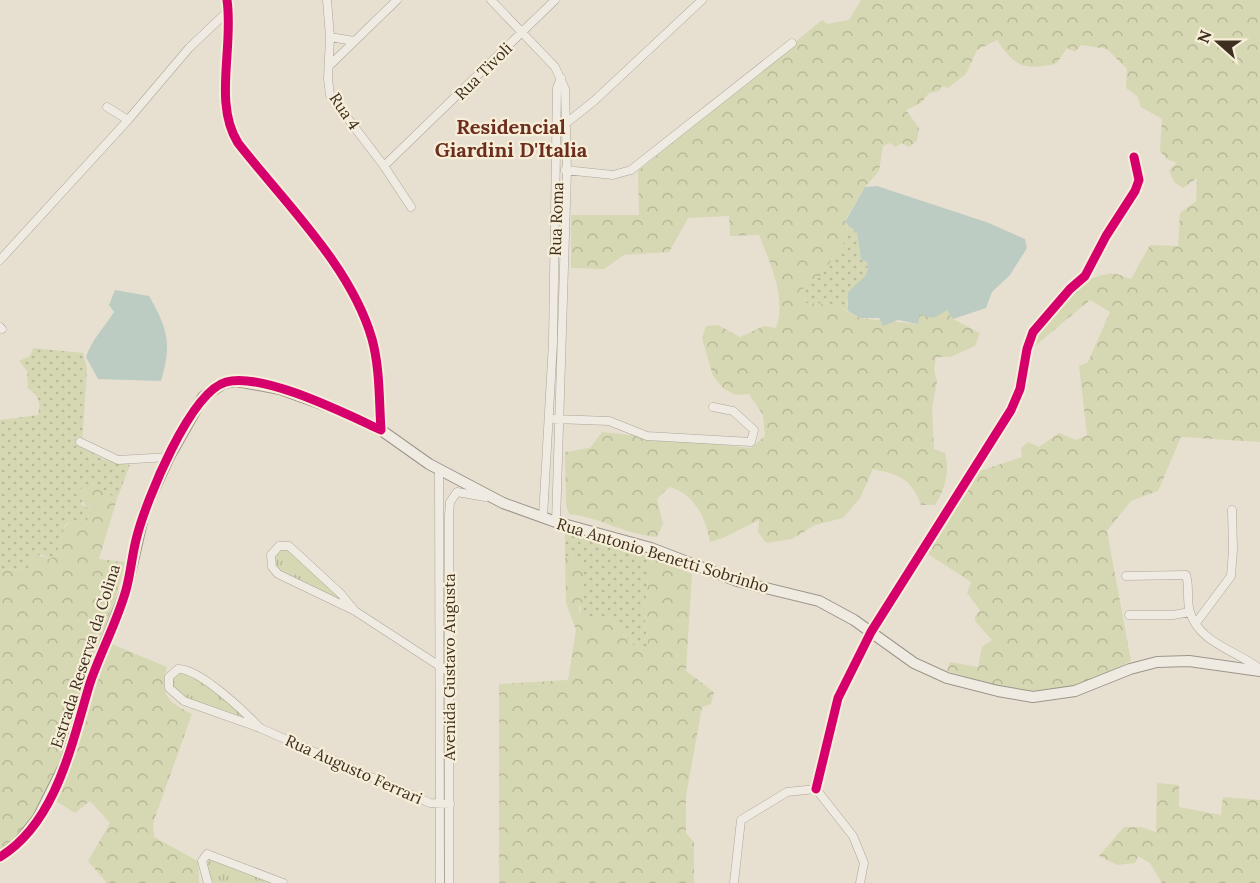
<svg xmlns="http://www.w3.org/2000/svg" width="1260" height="883" font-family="Lora,serif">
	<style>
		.grass { fill: url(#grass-dots) }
		.forest { fill: url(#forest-crowns) }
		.park { fill: url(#park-tufts) }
		.water { fill: #bcccc2 }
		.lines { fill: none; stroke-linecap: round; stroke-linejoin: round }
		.street-casing { stroke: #ada599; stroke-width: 9 }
		.secondary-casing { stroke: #9c958a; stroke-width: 12 }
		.street { stroke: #efebe3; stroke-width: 8 }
		.secondary { stroke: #efebe3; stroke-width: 10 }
		.cycleway-casing { stroke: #f7eed8; stroke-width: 13 }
		.cycleway { stroke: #d6006c; stroke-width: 9 }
		.labels { text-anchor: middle; stroke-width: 4.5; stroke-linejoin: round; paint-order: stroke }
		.street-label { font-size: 16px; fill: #3d2e20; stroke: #f7eed8 }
		.quarter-label { font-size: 20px; font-weight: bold; fill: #6b2e1e; stroke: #f7eed8 }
	</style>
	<defs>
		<pattern id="grass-dots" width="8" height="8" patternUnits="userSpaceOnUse" patternTransform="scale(1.5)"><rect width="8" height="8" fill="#d6d7b3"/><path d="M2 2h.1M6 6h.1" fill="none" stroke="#b9b99a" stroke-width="1.8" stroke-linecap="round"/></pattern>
		<pattern id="forest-crowns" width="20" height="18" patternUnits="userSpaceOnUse" patternTransform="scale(1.5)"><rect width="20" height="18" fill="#d6d7b3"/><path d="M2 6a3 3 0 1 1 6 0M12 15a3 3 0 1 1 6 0" fill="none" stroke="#b9b99a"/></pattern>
		<pattern id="park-tufts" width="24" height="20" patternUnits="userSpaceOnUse" patternTransform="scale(1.5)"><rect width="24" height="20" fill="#d6d7b3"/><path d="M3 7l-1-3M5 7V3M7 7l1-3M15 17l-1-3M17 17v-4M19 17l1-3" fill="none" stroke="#b9b99a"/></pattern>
	</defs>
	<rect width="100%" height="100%" fill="#e7e0d1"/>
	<path class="grass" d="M848,225L857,233L861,260L867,262C872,285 843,283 848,311L833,304L805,303L803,284L820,277L846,239Z
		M33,348L83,353L87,369L82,447L103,459L130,465L117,499L91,483L81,504L90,509L86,526L70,522L65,525L58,554L51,559L40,554L29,570L0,569V420L38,415C41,402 39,396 28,388L27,371L19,361L30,356Z
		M565,532L651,557L644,613L648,647H635L610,619H580L583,559L565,556Z"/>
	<path class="forest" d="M861,0H1260V442L1181,437L1158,491L1131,501L1107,531L1131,661C1113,669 1094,680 1075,686C1032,699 988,683 947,671L950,662L978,667L982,647L992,640L975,621V616L980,610L967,593L971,582L928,554L980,471L1022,457L1021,448L1028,442L1039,447L1059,433L1076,440L1087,435L1079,366L1088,362L1110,312L1090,300L1030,350L1031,340C1052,314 1072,279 1108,274C1115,272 1124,277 1131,279L1150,245L1178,246L1180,213L1196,201L1197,178L1183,188L1174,182L1169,170L1177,163L1167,159L1160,151L1162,119L1141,107L1137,96L1126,88L1127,69L1107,49L1081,45L1075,52L1067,48L1056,64C1023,70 1016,68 997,40L977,50L966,74L948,88L942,86L939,91L929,93L921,103L906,110L919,128L917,141L909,147L902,143L895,147L890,143L883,146L879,171L865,187L845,221L848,225L846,239L820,277L803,284L805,303L833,304L860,318L917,324L919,315L947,310L953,319L980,333L975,346L950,357H936L934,369L937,382L932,408L934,449L945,453C950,471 945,489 935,505H921C911,478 900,475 873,469L860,498L843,518L815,525L792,539L766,543L758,532L759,520L723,538L710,542C706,518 694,493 669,487L657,499L663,524L657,537C627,535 599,517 569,514L566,503L565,452L590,448L602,432L751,448L765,436L763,415L749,394L736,395L724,389L713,376L702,338L706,326L718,325L740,337L764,326L776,328C787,298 770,263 759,235L730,236L729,216L688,218L669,252L624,255L604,269L571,268V215H639L638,171L822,20L827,24L849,20Z
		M91,483L117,499L99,559L125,562C117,602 101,632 88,670C68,729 56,815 0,851V569L28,570V560L33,554L51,559C63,549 58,531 70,522L86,525L90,509L77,496L80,489Z
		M565,556L583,558L584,601L579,607L580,619H610L635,647L648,646L644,613L651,557L692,574L686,671L714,692L711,704L702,707L686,796V833L694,842V883H499V684L568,680L576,630L566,603Z
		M112,644L167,667C159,695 168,702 192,714L153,823L154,837L198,861L199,883H107L88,861L110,823L90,801L75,813L56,801L78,748L96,685Z
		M1157,783L1179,785V807L1221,815L1223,797L1260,800V883H1162L1150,863L1138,856L1135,863L1117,865L1099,856L1124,827H1141L1156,832Z"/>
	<path class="park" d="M282,549H288L343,602L280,571L274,566V558Z
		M180,672C202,676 235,706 250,722L188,700L171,686L172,678Z
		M212,858L273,883H214L209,877L208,859Z"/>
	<path class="water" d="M877,186L989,223L1025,239L1027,248L1010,275L992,292L986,308L953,319L947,310L934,318L919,315L918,324L898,320L883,326L879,318H860L848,311V293C856,281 871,279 867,262L861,260L857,233L845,222L865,187Z
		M115,290L149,296C168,329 172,344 161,381L98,379L86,357C92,339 104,328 114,312L109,305Z"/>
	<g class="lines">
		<g class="street-casing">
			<path id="street" d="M327,0L330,37L328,79L330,95L384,166L411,207
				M491,0L555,67L565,89L567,171L556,522
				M330,37L354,41
				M329,66L397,0
				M107,107L128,120L189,48L228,11
				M565,124L594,101L702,0
				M384,166L555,0
				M565,170L613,175L631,170L792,43
				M0,260L128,120
				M0,327L2,329
				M555,419L609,421L647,436L751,442L754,430L733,411L713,407
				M80,442L118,460L169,457
				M439,470L440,883
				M543,517L553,342L557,88L561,78
				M1126,576L1186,575C1190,586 1186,600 1190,612C1200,644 1236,650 1260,669
				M355,611L341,594L289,546H279L271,555L272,567L278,574L355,611L444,669
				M1129,615H1173L1190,612
				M1196,623L1231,576L1233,550L1232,510
				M260,728C245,712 199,668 178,669L169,677V688L184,701L260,728L430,803L450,804
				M816,789L838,698L871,632L1011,410L1020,389L1027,349L1033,332L1070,289L1085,276L1106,236L1135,191L1139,180L1134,157
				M208,883L202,861L207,854L283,883
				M449,883V516L450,502L457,492L485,497
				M734,883L741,820L787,792L816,789L853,836L864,863L860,883"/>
		</g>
		<g class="secondary-casing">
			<path id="secondary" d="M227,0C234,47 213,103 238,143C284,202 351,266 372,339C380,368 379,400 381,430
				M0,857L18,843L38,818L65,764L91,680L127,587L145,509L169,457L203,397L224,383L236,381L280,389L333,408L381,430L429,464L503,503L556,522L651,548L737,581L819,601L854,620L914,663L947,678L998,691L1033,697L1075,691L1130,669L1157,662L1189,661L1260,671"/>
		</g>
		<use href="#street" class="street"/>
		<use href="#secondary" class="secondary"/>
		<g class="cycleway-casing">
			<path id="cycleway" d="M816,789L838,698L871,632L1011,410L1020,389L1027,349L1033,332L1070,289L1085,276L1106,236L1135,191L1139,180L1134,157
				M0,857C57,822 72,742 90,683C101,651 117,622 126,590C131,572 132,554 137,536C146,501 190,392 226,382C263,372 346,414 381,430C379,400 380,368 372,339C351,266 284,202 238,143C213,103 234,47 227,0"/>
		</g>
		<use href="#cycleway" class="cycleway"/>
	</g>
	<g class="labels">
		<g class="street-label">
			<text transform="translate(483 71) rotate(-45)" y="6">Rua Tivoli</text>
			<text transform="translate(345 111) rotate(56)" y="6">Rua 4</text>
			<text transform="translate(556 219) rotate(-88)" y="6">Rua Roma</text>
			<text transform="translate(663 555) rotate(17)" y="6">Rua Antonio Benetti Sobrinho</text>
			<text transform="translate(85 656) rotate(-72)" y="6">Estrada Reserva da Colina</text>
			<text transform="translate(449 667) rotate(-90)" y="6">Avenida Gustavo Augusta</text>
			<text transform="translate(354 769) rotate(24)" y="6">Rua Augusto Ferrari</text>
		</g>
		<g class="quarter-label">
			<text x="511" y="134">Residencial<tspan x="511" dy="23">Giardini D'Italia</tspan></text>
		</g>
	</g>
	<g transform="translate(1218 42) rotate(291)" stroke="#f7eed8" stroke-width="4.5" paint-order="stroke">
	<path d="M0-4.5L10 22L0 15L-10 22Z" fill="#3d2e20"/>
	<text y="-9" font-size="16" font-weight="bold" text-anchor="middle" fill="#3d2e20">N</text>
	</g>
</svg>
